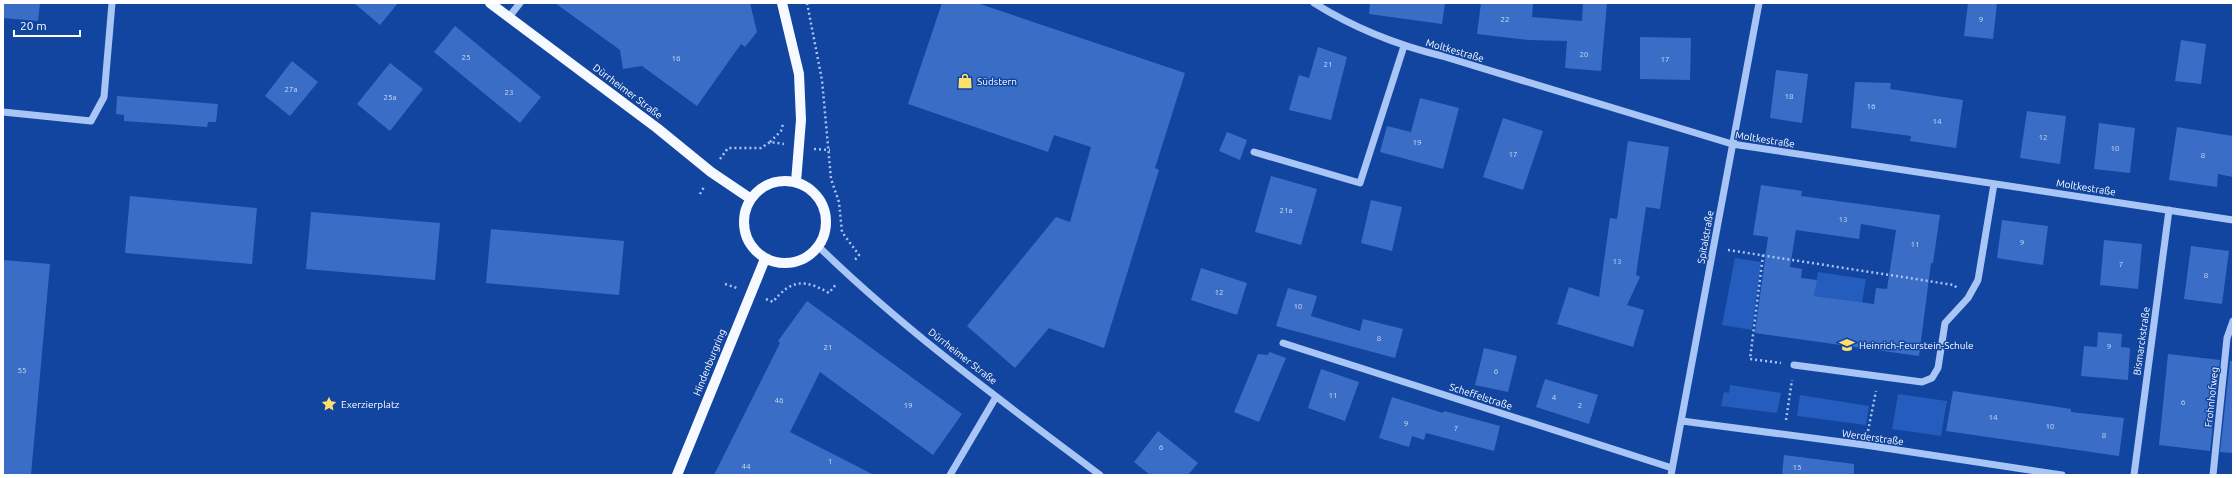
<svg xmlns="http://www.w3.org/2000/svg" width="2236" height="478" font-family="Ubuntu,sans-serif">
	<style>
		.green { fill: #245dbd }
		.building { fill: #3a6ec6; fill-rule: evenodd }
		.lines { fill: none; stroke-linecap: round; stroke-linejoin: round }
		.path { stroke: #a8c5f5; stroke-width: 2.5; stroke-dasharray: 2 3; stroke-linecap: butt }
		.minor { stroke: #a8c5f5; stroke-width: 7 }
		.major { stroke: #f6f9ff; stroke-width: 10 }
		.labels { text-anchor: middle; stroke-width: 3; stroke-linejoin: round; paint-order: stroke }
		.number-label { font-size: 8px; fill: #cedbf1 }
		.street-label { font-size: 10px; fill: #fff; stroke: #11459f }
		.poi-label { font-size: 10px; fill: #fff; stroke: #11459f; text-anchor: start }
	</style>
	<rect width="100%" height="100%" fill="#11459f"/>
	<path class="green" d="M1735,258L1761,262L1752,330L1722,325Z
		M1818,272L1866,279L1862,303L1814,296Z
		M1730,385L1781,393L1777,413L1721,406L1724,392L1729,393Z
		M1898,394L1947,401L1941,436L1892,429Z
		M1800,395L1869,406L1866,425L1797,416Z"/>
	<path class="building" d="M3,3H40L38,21L3,18Z
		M354,3H398L380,25Z
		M555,3H750L757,32L745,47L741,44L697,106L642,66L623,69L620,50Z
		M942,3H977L1185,73L1155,168L1159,170L1104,348L1049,328L1015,368L967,326L1056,217L1070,222L1091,147L1054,135L1048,152L908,104Z
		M1370,3H1445L1442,24L1369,14Z
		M1481,3H1533L1532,17L1582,21L1583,3H1607L1601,71L1565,68L1567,41L1529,40L1477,34Z
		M1968,3H1997L1993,39L1964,36Z
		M455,26L541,97L520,123L434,52Z
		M1640,37L1691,38L1690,80L1640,79Z
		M2181,40L2206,44L2201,84L2175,81Z
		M1318,47L1347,57L1331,120L1289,110L1299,75L1309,78Z
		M292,61L318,82L290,116L265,96Z
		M390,63L423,89L390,131L357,104Z
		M1776,70L1808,74L1802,123L1770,118Z
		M1855,82L1891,83L1890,89L1963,100L1956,148L1910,141L1911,136L1851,128Z
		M117,96L218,104L216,122H208L207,127L124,121V115L116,114Z
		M1420,98L1459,108L1443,169L1380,152L1387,126L1411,132Z
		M2027,111L2066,116L2060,164L2020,158Z
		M1503,118L1543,131L1523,190L1483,177Z
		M2099,123L2135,128L2130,173L2094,169Z
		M2177,127L2233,136V177L2218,174L2217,187L2169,180Z
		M1227,132L1247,140L1240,160L1219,151Z
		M1628,141L1669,147L1660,209L1646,207L1636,275L1640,277L1627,305L1644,310L1633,347L1557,324L1569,287L1599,297L1610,218L1617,219Z
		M1271,176L1317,189L1301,245L1255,232Z
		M1761,185L1802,191L1801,196L1940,215L1933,263H1931L1919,356L1755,333L1768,237L1753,235ZM1861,224L1896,230L1887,289L1876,288L1874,304L1814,296L1817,280L1801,278L1802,269L1790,267L1796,230L1859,239Z
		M130,196L257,208L252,264L125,253Z
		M1371,200L1402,207L1392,251L1361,243Z
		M311,212L440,223L435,280L306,269Z
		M2002,220L2048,226L2043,265L1997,258Z
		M491,229L624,241L619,295L486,283Z
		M2104,240L2142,244L2138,289L2100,285Z
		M2191,246L2229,251L2222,304L2184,299Z
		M3,260L50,264L31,475H3Z
		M1201,268L1247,283L1237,315L1191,300Z
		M1288,288L1317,296L1311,316L1360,331L1363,319L1403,329L1395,358L1276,326Z
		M807,301L962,414L933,455L820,372L790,432L874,475H714L780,343L778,341Z
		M2098,332L2122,334L2121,347L2130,348L2128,380L2081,376L2084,346L2097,347Z
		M1484,348L1517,356L1508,392L1475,385Z
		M1269,352L1286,358L1259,422L1234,412L1258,354L1268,355Z
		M2168,354L2220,360L2210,451L2159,445Z
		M2230,361H2233V453L2220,452Z
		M1321,369L1359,382L1345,421L1308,408Z
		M1545,379L1598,395L1589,424L1536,407Z
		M1953,391L2071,409V412L2124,418L2119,456L1946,431Z
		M1392,397L1443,413L1444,411L1500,426L1494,451L1426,433L1424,440L1412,436L1409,447L1379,438Z
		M1158,431L1198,463L1188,475H1150L1134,462Z
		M1784,455L1854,464V475H1782Z"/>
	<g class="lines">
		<path class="path" d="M807,3L822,80L831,179L839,202L842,232L859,255L854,261
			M770,142L781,131L783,124
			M814,149L830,150
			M720,159L728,148H761L770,142L784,144
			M700,194L704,187
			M1728,250L1954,285L1957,288
			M1763,255L1750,359L1781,363
			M725,284L737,288
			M766,299L773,302C791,279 805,279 829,293L837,283
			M1786,420L1792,380
			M1868,431L1876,391"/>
		<path class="minor" d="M1314,3C1354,28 1397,45 1442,56L1732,144L2233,220
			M509,17L520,3
			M3,112L91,121L104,97L112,3
			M1254,152L1360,183L1404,46
			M818,246C905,331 1003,402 1100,475
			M1283,343L1672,468
			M1794,365L1922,382L1932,378L1938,368L1945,323L1968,298L1978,280L1994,184
			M1682,421L1865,445L2062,475
			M950,475L996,397
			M1671,475L1759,3
			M2134,475L2169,210
			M2213,475L2227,338L2233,321"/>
		<path class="major" d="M490,3L657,128L711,172L751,199
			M782,3L799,74L801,120L796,182
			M744 222a41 41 0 1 1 82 0a41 41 0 1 1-82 0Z
			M677,475L765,259"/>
	</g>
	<defs>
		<g id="shop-bare" transform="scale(1.2)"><path d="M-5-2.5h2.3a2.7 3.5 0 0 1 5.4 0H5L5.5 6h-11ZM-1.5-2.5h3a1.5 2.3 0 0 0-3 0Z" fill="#ffdf6c" stroke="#11459f" stroke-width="2.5" paint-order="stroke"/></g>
		<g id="school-bare" transform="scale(1.2)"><path d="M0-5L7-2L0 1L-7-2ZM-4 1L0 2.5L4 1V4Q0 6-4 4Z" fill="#ffdf6c" stroke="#11459f" stroke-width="2.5" paint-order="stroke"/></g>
		<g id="sight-bare" transform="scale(1.2)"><path d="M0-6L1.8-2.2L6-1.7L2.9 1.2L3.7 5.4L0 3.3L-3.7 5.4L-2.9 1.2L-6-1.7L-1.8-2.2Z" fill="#ffdf6c" stroke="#11459f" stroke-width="2.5" paint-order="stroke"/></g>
	</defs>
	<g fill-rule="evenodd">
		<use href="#shop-bare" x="965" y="81"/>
		<use href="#school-bare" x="1847" y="345"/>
		<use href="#sight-bare" x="329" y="404"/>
	</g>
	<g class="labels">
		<g class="number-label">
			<text x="1505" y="22">22</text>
			<text x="1981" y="22">9</text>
			<text x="1584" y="57">20</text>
			<text x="466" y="60">25</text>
			<text x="676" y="61">16</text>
			<text x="1665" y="62">17</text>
			<text x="1328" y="67">21</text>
			<text x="291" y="92">27a</text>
			<text x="509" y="95">23</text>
			<text x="1789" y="99">18</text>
			<text x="390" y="100">25a</text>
			<text x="1871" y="109">16</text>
			<text x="1937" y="124">14</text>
			<text x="2043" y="140">12</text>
			<text x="1417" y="145">19</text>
			<text x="2115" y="151">10</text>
			<text x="1513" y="157">17</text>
			<text x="2203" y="158">8</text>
			<text x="1286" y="213">21a</text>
			<text x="1843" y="222">13</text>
			<text x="2022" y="245">9</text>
			<text x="1915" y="247">11</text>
			<text x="1617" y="264">13</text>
			<text x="2121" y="267">7</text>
			<text x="2206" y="278">8</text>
			<text x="1219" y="295">12</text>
			<text x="1298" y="309">10</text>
			<text x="1379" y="341">8</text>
			<text x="2109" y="349">9</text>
			<text x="828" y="350">21</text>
			<text x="22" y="373">55</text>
			<text x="1496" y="374">6</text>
			<text x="1333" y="398">11</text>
			<text x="1554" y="400">4</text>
			<text x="779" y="403">46</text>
			<text x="2183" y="405">6</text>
			<text x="908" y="408">19</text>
			<text x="1580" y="408">2</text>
			<text x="1993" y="420">14</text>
			<text x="1406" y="426">9</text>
			<text x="2050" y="429">10</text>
			<text x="1456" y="431">7</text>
			<text x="2104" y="438">8</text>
			<text x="1161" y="450">6</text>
			<text x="830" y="464">1</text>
			<text x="746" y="469">44</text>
			<text x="1797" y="470">15</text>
		</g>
		<g class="street-label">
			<text transform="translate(1455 50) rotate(16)" y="4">Moltkestraße</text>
			<text transform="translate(628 91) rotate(37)" y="4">Dürrheimer Straße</text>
			<text transform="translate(1765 139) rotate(9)" y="4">Moltkestraße</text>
			<text transform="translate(2086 187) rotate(9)" y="4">Moltkestraße</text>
			<text transform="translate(1705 237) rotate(-80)" y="4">Spitalstraße</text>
			<text transform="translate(2141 341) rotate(-82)" y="4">Bismarckstraße</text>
			<text transform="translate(963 356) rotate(38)" y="4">Dürrheimer Straße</text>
			<text transform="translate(709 362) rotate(-68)" y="4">Hindenburgring</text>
			<text transform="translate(1481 396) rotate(18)" y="4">Scheffelstraße</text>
			<text transform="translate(2211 397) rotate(-84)" y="4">Frohnhofweg</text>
			<text transform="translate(1873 437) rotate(8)" y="4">Werderstraße</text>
		</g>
		<g class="poi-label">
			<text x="977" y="85">Südstern</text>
			<text x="1859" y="349">Heinrich-Feurstein-Schule</text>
			<text x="341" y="408">Exerzierplatz</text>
		</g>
	</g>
	<rect width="2236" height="478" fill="none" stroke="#ffffff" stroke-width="8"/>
	<path d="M14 30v6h66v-6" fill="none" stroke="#ffffff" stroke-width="2"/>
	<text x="20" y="30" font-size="12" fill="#ffffff" stroke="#11459f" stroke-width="3" paint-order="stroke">20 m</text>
</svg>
